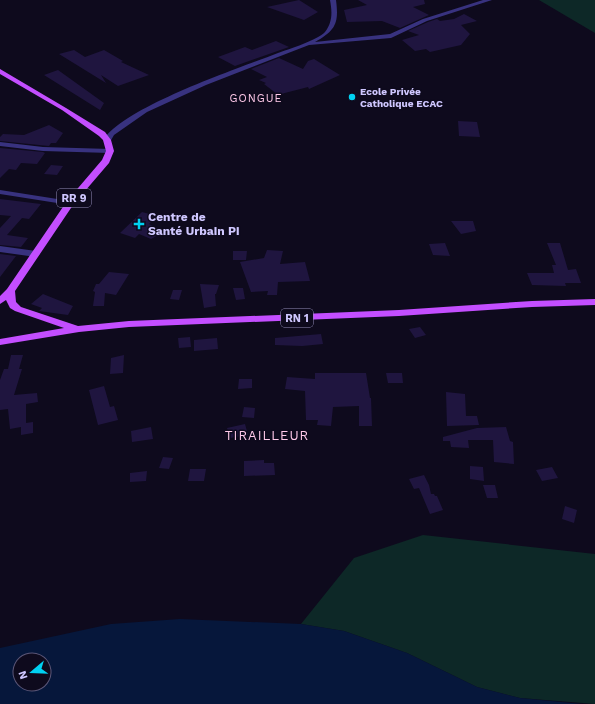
<svg xmlns="http://www.w3.org/2000/svg" width="595" height="704" font-family="'Work Sans',sans-serif">
	<style>
		.green { fill: #0d2827 }
		.water { fill: #06173b; fill-rule: evenodd }
		.building { fill: #1f153f }
		.lines { fill: none; stroke-linecap: round; stroke-linejoin: round }
		.minor { fill: #38327f; fill-rule: evenodd }
		.major { fill: #c34eff; fill-rule: evenodd }
		.poi-dot { fill: #00d1f2; stroke: #0e0a1d; stroke-width: 1.5 }
		.labels { text-anchor: middle; stroke-width: 3; stroke-linejoin: round; paint-order: stroke }
		.far-poi-label { font-size: 10px; font-weight: bold; fill: #cfc7ff; stroke: #0e0a1d; text-anchor: start }
		.far-neighbourhood-label { font-size: 11px; letter-spacing: 1px; fill: #ffc9e9; stroke: #0e0a1d }
		.shield { fill: #0e0a1d; stroke: #958ebb; stroke-width: 1 }
		.shield-label { font-size: 11px; font-weight: bold; fill: #cfc7ff }
		.poi-label { font-size: 12px; font-weight: bold; fill: #cfc7ff; stroke: #0e0a1d; text-anchor: start }
		.neighbourhood-label { font-size: 13px; letter-spacing: 1px; fill: #ffc9e9; stroke: #0e0a1d }
	</style>
	<rect width="100%" height="100%" fill="#0e0a1d"/>
	<path class="green" d="M539,0H595V33Z
		M423,535L595,554V704L520,698L477,687L407,653L344,631L301,624L354,558Z"/>
	<path class="water" d="M180,619L301,624L344,631L407,653L477,687L520,698L582,704H0V648L111,624ZM20,660H44V684H20Z"/>
	<path class="building" d="M299,0L318,12L304,20L267,7Z
		M358,0H424L425,4L413,7L429,15L400,28L382,21L347,22L344,10L367,5Z
		M464,14L477,21L461,25L470,34L461,45L430,52L426,49L415,51L402,40L419,35L408,31L428,22L437,19L440,21L454,19Z
		M276,41L289,47L235,66L218,57L245,47L252,50Z
		M74,50L85,57L104,50L123,61L121,62L149,75L118,86L101,75L106,83L59,54Z
		M279,58L303,69L308,61L314,59L340,75L309,89L308,87L281,94H277L264,84L266,83L259,80L267,77L251,69Z
		M58,70L104,103L100,110L44,75Z
		M458,121L477,122L480,137L459,136Z
		M49,125L63,133L56,143H51L49,146L0,141V137L3,134L24,135Z
		M0,148L43,152L45,153L37,164L21,163L16,170L9,169L0,178Z
		M51,165L63,166L57,175L44,174Z
		M0,199L41,204L29,219L22,218L7,235L28,238L21,247L0,245V228L11,216L0,215Z
		M142,212L157,216L149,224L160,229V234L151,239L139,234L135,238L120,233Z
		M451,221H473L476,231L461,234Z
		M445,243L450,256L433,255L429,244Z
		M547,243H560L568,270L576,269L581,283H565L566,286L532,285L527,273H554L552,265H556Z
		M267,250L283,251L280,264L305,262L310,281L278,282L277,295H267L268,291L251,292L240,262L264,258Z
		M233,251H247L246,260H233Z
		M0,254L16,256L0,277Z
		M109,272L129,274L116,295L105,293L104,306H93L95,292L93,291L96,284H99Z
		M200,284L219,285L216,294H215L216,306L204,308Z
		M233,288H243L245,299L236,300Z
		M173,290H182L179,300L170,299Z
		M43,294L73,306L68,315L39,311L42,308L31,304Z
		M420,327L426,335L415,338L409,329Z
		M321,334L323,344L302,346L275,345V338Z
		M190,337L191,347L179,348L178,338Z
		M217,338L218,349L194,351V340Z
		M11,355H23L19,369H22L14,395L37,393L38,402L26,404V423L33,422V433L21,435V427L10,429L8,409L0,410V380L4,369H8Z
		M124,355L123,373L110,374L111,358Z
		M315,373H366L370,398H371L372,426H359V406L333,407L331,426L317,425L318,420H306L305,391L285,389L287,377L315,379Z
		M386,373H402L403,383H388Z
		M239,379H252V388L238,389Z
		M104,386L110,407L114,406L118,420L98,425L89,390Z
		M446,392L465,394L466,416H477L479,425L447,426Z
		M244,407L255,408L254,418L242,417Z
		M245,424L248,435L230,438L227,428Z
		M151,427L153,439L132,442L131,431Z
		M506,427L510,441L513,442L514,464L494,462L493,440H468L469,448L451,447L450,441H443V437L477,428Z
		M163,457L173,458L169,469L159,468Z
		M264,460V463H274L275,475L244,476V461Z
		M470,466L483,467L484,481L470,479Z
		M552,467L558,478L542,481L536,470Z
		M190,469H206L204,481H188Z
		M147,471L146,481L130,482V473Z
		M424,475L429,485L431,494H434L435,496H437L443,510L430,514L419,488L414,489L409,479Z
		M483,485H495L498,498H487Z
		M565,506L577,510L574,523L562,519Z"/>
	<g class="lines">
		<path class="minor" d="M330,0H336C339,23 336,30 315,42L390,34L423,19L483,0H492L427,21L391,38L309,45L206,85L147,112L114,135L110,142H107L103,140C126,106 237,69 278,53C289,49 318,40 325,32C333,22 332,11 330,0Z
			M0,142L43,147L110,149L114,151L110,153L43,151L0,146Z
			M0,190L70,201L74,203L70,205L0,194Z
			M0,246L36,251L40,254L36,257L0,252Z"/>
		<path class="major" d="M0,69L66,108L105,132L111,140L114,151L109,163L73,205L15,291L16,302L21,307L78,326L129,321L399,310L532,301L595,299V305L532,307L399,316L129,327L79,332L0,345V339L64,328L15,311L10,308L6,300L0,304V296L7,289L67,201L102,160L106,151L103,140L99,136L62,110L0,74Z"/>
	</g>
	<g class="poi-dot">
		<circle cx="352" cy="97" r="4"/>
		<path d="M137 218h4v4h4v4h-4v4h-4v-4h-4v-4h4z"/>
	</g>
	<g class="labels">
		<g class="far-poi-label">
			<text x="360" y="95">Ecole Privée<tspan x="360" dy="12">Catholique ECAC</tspan></text>
		</g>
		<g class="far-neighbourhood-label">
			<text x="256" y="102">GONGUE</text>
		</g>
		<g class="shield">
			<rect x="57" y="189" width="34" height="18" rx="3"/>
			<rect x="281" y="309" width="32" height="18" rx="3"/>
		</g>
		<g class="shield-label">
			<text x="74" y="202">RR 9</text>
			<text x="297" y="322">RN 1</text>
		</g>
		<g class="poi-label">
			<text x="148" y="221">Centre de<tspan x="148" dy="14">Santé Urbain Pi</tspan></text>
		</g>
		<g class="neighbourhood-label">
			<text x="267" y="440">TIRAILLEUR</text>
		</g>
	</g>
	<g transform="translate(32 672) rotate(251)"><circle r="19" fill="#0e0a1d" stroke="#5b5677"/>
	<path d="M0-3L7 15L0 10L-7 15Z" fill="#00d1f2"/>
	<text y="-6" font-size="11" font-weight="bold" text-anchor="middle" fill="#cfc7ff">N</text>
	</g>
</svg>
